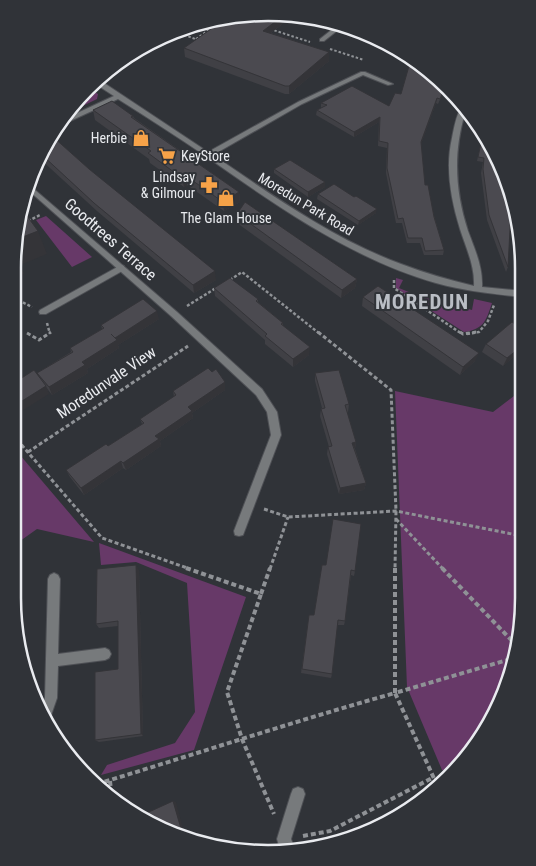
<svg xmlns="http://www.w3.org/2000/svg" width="536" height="866" font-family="'Roboto Condensed',sans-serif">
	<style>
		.green { fill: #673968 }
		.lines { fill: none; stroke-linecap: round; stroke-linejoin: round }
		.lane-casing { stroke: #4e5055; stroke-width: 2 }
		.street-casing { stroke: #4e5055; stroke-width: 2 }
		.path-far3 { stroke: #8f9296; stroke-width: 2; stroke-dasharray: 2.5 2; stroke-linecap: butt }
		.path-far2 { stroke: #8f9296; stroke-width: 2.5; stroke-dasharray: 3 2; stroke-linecap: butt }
		.path-far1 { stroke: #8f9296; stroke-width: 3; stroke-dasharray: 4 2.5; stroke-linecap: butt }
		.path { stroke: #8f9296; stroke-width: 4; stroke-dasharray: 5 3; stroke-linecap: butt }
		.lane { fill: #777a7c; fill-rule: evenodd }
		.street { fill: #777a7c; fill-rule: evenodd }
		.wall { fill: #404045 }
		.shaded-wall { fill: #343438 }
		.building { fill: #4b4a50; stroke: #343438 }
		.labels { text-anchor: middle; stroke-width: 4; stroke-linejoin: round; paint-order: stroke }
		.far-poi-label { font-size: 14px; fill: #e9ebef; stroke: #303338; text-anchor: end }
		.far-street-label { font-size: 14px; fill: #e9ebef; stroke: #303338 }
		.street-label { font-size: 16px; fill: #e9ebef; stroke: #303338 }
		.district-label { font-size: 21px; font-weight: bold; letter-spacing: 1px; fill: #babec5; stroke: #303338 }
		.rim { fill: none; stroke: #e9ebef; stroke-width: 2.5 }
	</style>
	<rect width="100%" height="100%" fill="#303338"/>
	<path class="green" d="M91,90L98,94L97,99L64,115Z
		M46,216L92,257L72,267L36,220Z
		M396,278L403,280L399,288L416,295L472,310L474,299L492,303C486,321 484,329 464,332L396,288Z
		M522,390L521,631L504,696L471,754L452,771L442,770L407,687L395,391L493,412Z
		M13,447L14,448L94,542L37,529L13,546Z
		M99,543L246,597L194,750L101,775L107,765L175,743L195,712L187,583L136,562L101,565Z"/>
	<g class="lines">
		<g class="lane-casing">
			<path id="lane" d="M121,265L124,266V270L46,314H40L39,312L40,310Z"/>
		</g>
		<g class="street-casing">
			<path id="street" d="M339,24L343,26L324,41H320V39Z
				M361,72H365L393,84L388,85L363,75L302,104L213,155C272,195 333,239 401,264C425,273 449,280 474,286C475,266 466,248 460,229C451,200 445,168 452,138C454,128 456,116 461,108L465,113C453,153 455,191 468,231C475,250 483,267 482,287L523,291V297C493,294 465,291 436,283C352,259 278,207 207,157C178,137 148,118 118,99L57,127L60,121L114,96L97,85L101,81L208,152L298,102Z
				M28,184L177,312L262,389L277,412L281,435L243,535L239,536L235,535L234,531L271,435L267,412L256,395L171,316L27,189Z
				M14,324L19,325L20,327L14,331Z
				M54,573L58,575L60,579L58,654L105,648L109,650L111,654L109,658L105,660L58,666L57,698L49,721H46L40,709L45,698L48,579L50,575Z
				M298,787L303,789L305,794L291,839L295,850L281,852L277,839L291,794L293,789Z"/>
		</g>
		<path class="path-far3" d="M270,29L310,42
			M180,33L200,41
			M196,39L227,17
			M330,49L364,60"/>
		<path class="path-far2" d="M28,221L40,215
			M230,280L242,272L320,334
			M394,280V288L462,334
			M14,302L18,300L32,307
			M187,306L216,288
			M47,323L50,334
			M467,334L479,332L488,321L494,305"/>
		<path class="path-far1" d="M318,332L391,390L396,511L395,569
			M460,332L463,334L477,332
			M27,333L39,340L51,332
			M13,435L102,538L190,569
			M28,452L188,346
			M264,509L288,517L396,511L522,536
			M396,519L443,569
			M270,569L288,517"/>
		<path class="path" d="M186,568L261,594L227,692L242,739L274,814
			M395,568V693L514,658
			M442,568L517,646
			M261,594L270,568
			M110,781L112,800
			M97,784C196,754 295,721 395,693L437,785
			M303,836L330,831L434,777"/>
		<use href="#lane" class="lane"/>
		<use href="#street" class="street"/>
	</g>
	<path class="wall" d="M235,15L290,18L271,33L329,52V61L289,94H285L185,57L184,48Z
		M445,89L438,104L436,103L421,144L425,185L444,250L443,255H424L420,243H407L402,223H396L386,173L387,148L378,146L379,122L354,137L316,115L317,110L321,108V103L389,106L401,94Z
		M93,110L133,116L134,118L239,192L240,202L224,211L187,185L184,187L150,163L149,159L95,120Z
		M483,133L508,267L506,272L487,220L481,173L483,162L477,161Z
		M52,136L89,169L216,280L194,293L97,211L39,158Z
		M274,169L325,182V187L308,197L274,173Z
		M318,194L376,213L358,225L317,199Z
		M237,214L357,279L355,288L341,298L237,223Z
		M522,247L523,269H516Z
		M214,288L258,299V302L283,323V326L309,355L293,367L265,344V340L215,296Z
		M363,297L475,361L460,375L362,306Z
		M159,319L118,345L119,348L87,369L88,373L52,395L46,387L49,394L37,373L71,352L70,348L102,329L101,325Z
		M523,329V349L503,366L482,352L486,344Z
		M315,373L349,404L348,412H347L356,442L355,449L366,483L364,490L339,494L327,454L328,447H329L320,416L321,409L322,408L315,381Z
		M225,390L192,413L193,418L160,441L161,446L126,470L123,468L84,495L70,477L66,470L108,446L142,424L140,419L174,397L173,391Z
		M322,565L355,571L354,576L351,575L345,621L344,625H337L332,674L331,678L301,673L309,615H314Z
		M139,570L143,736L99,742L95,740L118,669V626L99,628L96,624Z"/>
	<path class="shaded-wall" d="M280,18H290L263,39V31Z
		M329,52V61L289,94V86Z
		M437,98L436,103L420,147L421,142Z
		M380,117L379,122L354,137V132Z
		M186,176L187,185L184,187L182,178Z
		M325,182V187L308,197V192Z
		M239,192L240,202L224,211L223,202Z
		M377,209L376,213L358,225L359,221Z
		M38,231L47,254L20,265L24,274L14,278L15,240Z
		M215,271L216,280L194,293L193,285Z
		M357,279L355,288L341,298L342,290Z
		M157,311L159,319L118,345L119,348L87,369L88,373L52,395L49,387L115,338Z
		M523,345V349L503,366L507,358Z
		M310,347L309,355L293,367V359Z
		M479,353L475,361L460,375L463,367Z
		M225,382V390L192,413L193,418L160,441L161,446L126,470L123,463L188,407Z
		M46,386L49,394L14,416V406Z
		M356,442L355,449L352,443Z
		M121,461L123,468L84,495L81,488Z
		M366,483L364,490L339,494L340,488Z
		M14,563L19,568L16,620L12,598Z
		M136,565L139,570L143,736L141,734Z
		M173,801L176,802L186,840L184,839Z"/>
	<path class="building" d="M235,15L280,18L263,31L329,52L289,86H285L184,48L228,17Z
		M411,59L424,65L444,89L440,99L437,98L421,142L425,185H428L434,217L444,250L425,251L422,238H408L403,218L398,219L387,168L388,143L379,141L380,117L354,132L317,110L327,105L321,103L352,86L389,106L395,93L401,94Z
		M112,101L133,116L131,117L239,192L223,202L186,176L182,178L148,153L151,151L93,110Z
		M483,134L489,140L506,180L511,211L508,267L489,215L483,169L484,158L478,157Z
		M52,136L89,169L215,271L193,285L94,203L41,154Z
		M290,160L325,182L308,192L274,169Z
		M334,184L354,197L356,196L377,209L359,221L318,194Z
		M245,202L357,279L342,290L237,214Z
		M22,209L38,231L15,240V235Z
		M523,250V262H520Z
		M230,278L258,299L256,301L283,323L281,324L310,347L293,359L265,336L267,334L214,288Z
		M378,286L479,353L463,367L363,297Z
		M143,299L157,311L115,338L111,334L117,340L82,362L85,365L49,387L37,373L73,352L70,348L104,328L101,325Z
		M512,322L523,329V345L507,358L486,344Z
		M208,368L212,372L216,369L225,382L188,407L192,411L155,436L159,439L123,463L121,461L81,488L66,470L106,444L108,446L144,423L140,419L176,395L173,391Z
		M34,370L46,386L14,406V383Z
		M339,370L349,404L345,405L356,442L352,443L366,483L340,488L328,447L332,446L321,409L325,408L315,373Z
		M333,519L361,524L355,571L351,570L345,621L338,620L332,674L302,669L309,615H314L322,565H326Z
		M13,563H14L13,592Z
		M136,565L141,734L95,740V672L118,669V621L96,624L97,569Z
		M173,801L184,839L140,816Z"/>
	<defs>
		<g id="shop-bare" transform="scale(1.35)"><path d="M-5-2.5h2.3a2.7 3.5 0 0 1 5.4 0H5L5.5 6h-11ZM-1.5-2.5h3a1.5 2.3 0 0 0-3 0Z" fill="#f6a248" stroke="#303338" stroke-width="2.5" paint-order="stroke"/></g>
		<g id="supermarket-bare" transform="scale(1.35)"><path d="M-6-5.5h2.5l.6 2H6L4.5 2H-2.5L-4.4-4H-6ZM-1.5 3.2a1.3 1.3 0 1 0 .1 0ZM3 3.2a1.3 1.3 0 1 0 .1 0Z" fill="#f6a248" stroke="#303338" stroke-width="2.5" paint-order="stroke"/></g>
		<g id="pharmacy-bare" transform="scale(1.35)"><path d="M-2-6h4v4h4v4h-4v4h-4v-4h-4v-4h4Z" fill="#f6a248" stroke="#303338" stroke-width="2.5" paint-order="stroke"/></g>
	</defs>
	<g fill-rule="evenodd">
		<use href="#shop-bare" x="141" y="138"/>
		<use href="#supermarket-bare" x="167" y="156"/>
		<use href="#pharmacy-bare" x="209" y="185"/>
		<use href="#shop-bare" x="226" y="198"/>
	</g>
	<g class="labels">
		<g class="far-poi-label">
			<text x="127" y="143">Herbie</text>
			<text x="181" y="161" text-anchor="start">KeyStore</text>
			<text x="195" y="182">Lindsay<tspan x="195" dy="16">&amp; Gilmour</tspan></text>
			<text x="226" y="223" text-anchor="middle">The Glam House</text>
		</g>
		<g class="far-street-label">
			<text transform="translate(306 204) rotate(31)" y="5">Moredun Park Road</text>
		</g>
		<g class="street-label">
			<text transform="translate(111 239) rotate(41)" y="6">Goodtrees Terrace</text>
			<text transform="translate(106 382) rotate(-34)" y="6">Moredunvale View</text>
		</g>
		<g class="district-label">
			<text x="422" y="309">MOREDUN</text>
		</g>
	</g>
	<path d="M0 0H536V866H0ZM268 21H268A247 247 0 0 1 515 268V598A247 247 0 0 1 268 845H268A247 247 0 0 1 21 598V268A247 247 0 0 1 268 21Z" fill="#303338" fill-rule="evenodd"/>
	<path class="rim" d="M268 21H268A247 247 0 0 1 515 268V598A247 247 0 0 1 268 845H268A247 247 0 0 1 21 598V268A247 247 0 0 1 268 21Z"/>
</svg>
